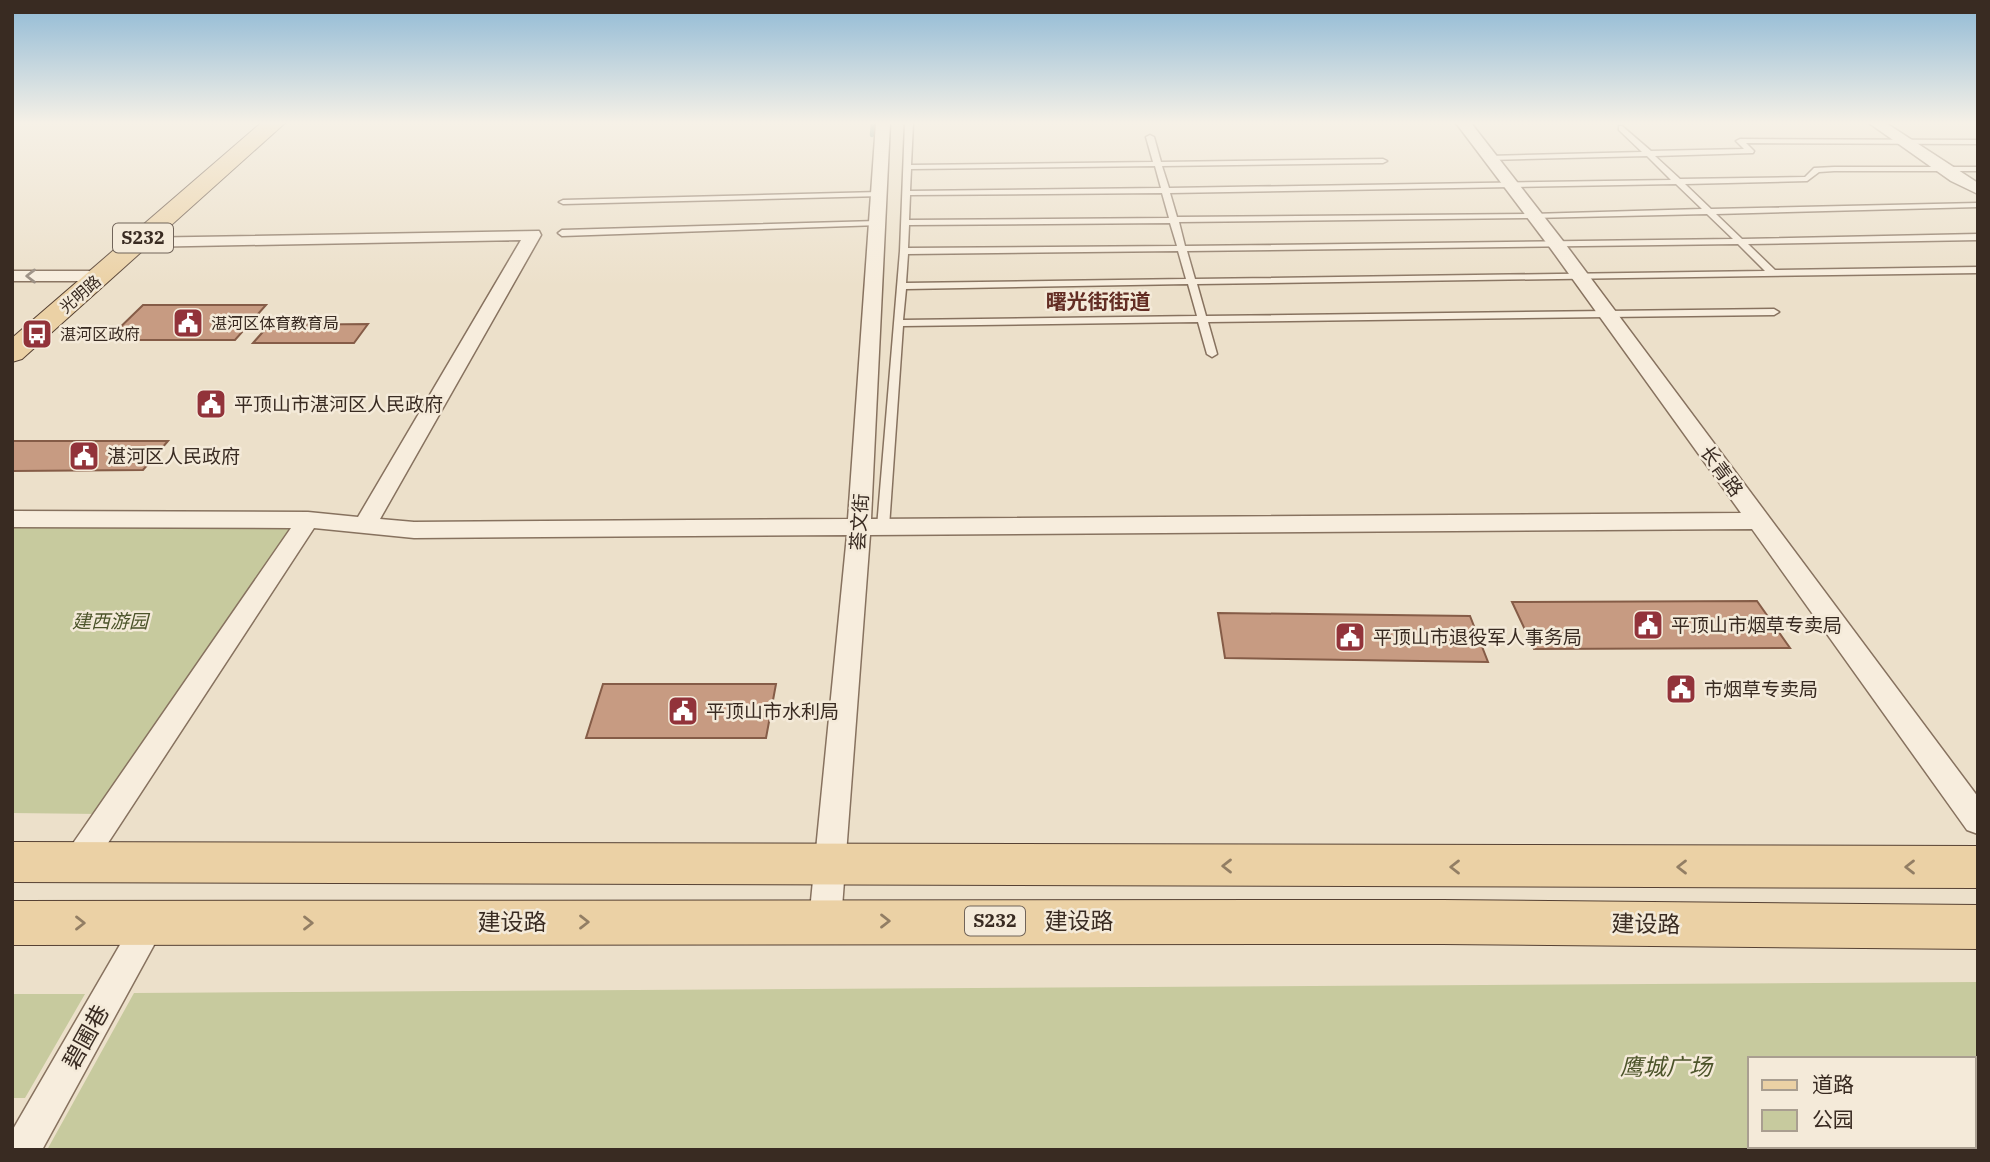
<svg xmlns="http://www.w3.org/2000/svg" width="1990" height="1162" font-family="'IBM Plex Serif','Noto Sans SC',serif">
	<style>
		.green { fill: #c7ca9e; fill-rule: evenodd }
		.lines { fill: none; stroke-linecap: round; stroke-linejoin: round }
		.stream { stroke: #718f86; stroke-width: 4.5 }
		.building { fill: #c79b82; stroke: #855c47; stroke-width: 2 }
		.service-casing { stroke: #87725f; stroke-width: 3 }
		.minor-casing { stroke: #87725f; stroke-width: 3 }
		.primary-casing { stroke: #564133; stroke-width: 2 }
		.service { fill: #f7eddd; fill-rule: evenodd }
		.minor { fill: #f7eddd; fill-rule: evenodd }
		.primary { fill: #ebd1a5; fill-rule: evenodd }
		.oneway { stroke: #988c80 }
		.oneway2 { stroke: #927e64 }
		.labels { text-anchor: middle; stroke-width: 5; stroke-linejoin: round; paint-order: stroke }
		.far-street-label { font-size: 16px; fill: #392b22; stroke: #f4ead9 }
		.far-poi-label { font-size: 16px; fill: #392b22; stroke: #f4ead9; text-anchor: start }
		.shield { fill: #f4ead9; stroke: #716459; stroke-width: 2 }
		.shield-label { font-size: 18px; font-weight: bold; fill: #392b22 }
		.poi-label { font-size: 19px; fill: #392b22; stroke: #f4ead9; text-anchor: start }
		.street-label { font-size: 19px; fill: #392b22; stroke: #f4ead9 }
		.park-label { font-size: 19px; font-style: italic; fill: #4c542a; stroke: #f4ead9 }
		.far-district-label { font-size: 21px; font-weight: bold; fill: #632d24; stroke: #f4ead9 }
		.near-street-label { font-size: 23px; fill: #392b22; stroke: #f4ead9 }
		.near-park-label { font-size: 23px; font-style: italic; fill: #4c542a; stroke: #f4ead9 }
	</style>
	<rect width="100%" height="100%" fill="#ece0ca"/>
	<path class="green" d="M12,523L296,524L99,814L12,813Z
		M1978,982V1150H47L134,993ZM1750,1059H1974V1146H1750Z
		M12,994H85L25,1098H12Z"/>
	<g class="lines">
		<path class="stream" d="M872,135L873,123"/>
	</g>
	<path class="building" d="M143,305H266L235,340H107Z
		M368,324L354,343H253L269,325Z
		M12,441H168L143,470L12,471Z
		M1757,601L1790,648L1534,649L1512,602Z
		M1218,613L1470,616L1488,662L1225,658Z
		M603,684H776L766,738H586Z"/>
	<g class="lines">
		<g class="service-casing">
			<path id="service" d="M905,123H913L911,165L1153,162L1146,137L1150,135L1154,137L1161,162L1383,159L1387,161L1383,163L1162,166L1169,188L1671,180L1647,156L1488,160L1484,158L1488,156L1642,152L1619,130V126H1622L1651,151L1744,149L1736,141L1740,139L1978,140V144L1746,143L1754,151L1753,153L1655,156L1680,179L1805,177L1814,168L1834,167H1978V171H1834L1819,172L1807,181L1685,184L1711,209L1978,203V207L1716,214L1742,239L1978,234V240L1748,244L1775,270L1978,267V273L1197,284L1206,316L1774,309L1779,312L1774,315L1208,322L1217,354L1212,357L1207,354L1198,322L903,326L889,527L883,531L877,527L900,251ZM1155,166L1161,188L910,191L911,169ZM1676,184L1702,209L1532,214L1177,217L1170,193ZM1162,193L1169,218L909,220L910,195ZM1707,214L1733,239L1185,246L1179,222L1532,218ZM1170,223L1177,246L908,248L909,225ZM1738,244L1765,271L1195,279L1187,251ZM1178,251L1186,279L906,283L908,254ZM1188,284L1197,316L903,320L906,289Z
				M879,192H882V196L563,204L559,202L563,200Z
				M877,221L881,223L880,225L562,236L558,233L562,230Z"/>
		</g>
		<g class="minor-casing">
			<path id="minor" d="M876,123H890L871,519L1741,513L1551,249L1456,123H1471L1563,241L1978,797V834L1967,830L1752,529L870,535L841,921L836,931L825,936L814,931L809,921L847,535L414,538L314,528L89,872L78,876L67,872L63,862L67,852L291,528L12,527V511L308,512L358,517L521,240L139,247L131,242L133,238L539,231L541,235L380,519L414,522L848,519Z
				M1869,123H1886L1978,183V194L1951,181Z
				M12,271H99L108,276L99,281H12Z
				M150,908L161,912L166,923L42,1150H12V1131L139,912Z"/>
		</g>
		<g class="primary-casing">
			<path id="primary" d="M261,123H285L22,359L12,362V338Z
				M12,842L1978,846V888L12,882Z
				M1442,900L1978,905V949L1442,944L12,945V901Z"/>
		</g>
		<use href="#service" class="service"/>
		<use href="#minor" class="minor"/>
		<use href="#primary" class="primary"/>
	</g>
	<defs><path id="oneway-chevron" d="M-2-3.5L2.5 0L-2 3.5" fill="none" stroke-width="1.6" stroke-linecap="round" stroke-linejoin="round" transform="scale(1.75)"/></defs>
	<use class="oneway" href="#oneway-chevron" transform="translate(31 276) rotate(-180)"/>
	<g class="oneway2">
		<use href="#oneway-chevron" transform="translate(1227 866) rotate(-180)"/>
		<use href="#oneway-chevron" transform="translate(1455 867) rotate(-180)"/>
		<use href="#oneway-chevron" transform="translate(1682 867) rotate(-180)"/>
		<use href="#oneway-chevron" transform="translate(1910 867) rotate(-180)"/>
		<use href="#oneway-chevron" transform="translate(885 921)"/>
		<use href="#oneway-chevron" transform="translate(584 922)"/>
		<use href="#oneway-chevron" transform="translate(80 923)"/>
		<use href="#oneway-chevron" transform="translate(308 923)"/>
	</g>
	<linearGradient id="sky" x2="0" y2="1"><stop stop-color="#8fb9d5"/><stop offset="0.43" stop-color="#f6f1e7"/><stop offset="1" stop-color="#f6f1e7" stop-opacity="0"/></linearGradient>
	<rect width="1990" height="286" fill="url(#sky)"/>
	<defs>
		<g id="civic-square" transform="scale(1.575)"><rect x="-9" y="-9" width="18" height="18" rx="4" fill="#92333a" stroke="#f4ead9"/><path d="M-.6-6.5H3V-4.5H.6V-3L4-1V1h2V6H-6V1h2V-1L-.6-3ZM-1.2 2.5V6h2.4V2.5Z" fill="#fff"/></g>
		<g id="bus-square" transform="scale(1.575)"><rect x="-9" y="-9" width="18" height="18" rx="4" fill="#92333a" stroke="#f4ead9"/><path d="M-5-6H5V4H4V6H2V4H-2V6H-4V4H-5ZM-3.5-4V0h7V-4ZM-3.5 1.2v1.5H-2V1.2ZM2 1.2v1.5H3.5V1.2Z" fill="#fff"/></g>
	</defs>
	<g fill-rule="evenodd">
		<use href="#civic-square" x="188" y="323"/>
		<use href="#bus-square" x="37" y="334"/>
		<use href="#civic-square" x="211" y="404"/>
		<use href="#civic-square" x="84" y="456"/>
		<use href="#civic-square" x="1648" y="625"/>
		<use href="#civic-square" x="1350" y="637"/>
		<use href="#civic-square" x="1681" y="689"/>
		<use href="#civic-square" x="683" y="711"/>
	</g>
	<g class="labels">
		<g class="far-street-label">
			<text transform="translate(80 294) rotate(-41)" y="6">光明路</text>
		</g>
		<g class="far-poi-label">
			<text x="211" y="329">湛河区体育教育局</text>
			<text x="60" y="340">湛河区政府</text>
		</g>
		<g class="shield">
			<rect x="113" y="223.5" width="60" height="29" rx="5"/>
			<rect x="965" y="906.5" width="60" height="29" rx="5"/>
		</g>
		<g class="shield-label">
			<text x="143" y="244">S232</text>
			<text x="995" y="927">S232</text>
		</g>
		<g class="poi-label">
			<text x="234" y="411">平顶山市湛河区人民政府</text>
			<text x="107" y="463">湛河区人民政府</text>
			<text x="1671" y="632">平顶山市烟草专卖局</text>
			<text x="1373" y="644">平顶山市退役军人事务局</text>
			<text x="1704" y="696">市烟草专卖局</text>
			<text x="706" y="718">平顶山市水利局</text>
		</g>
		<g class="street-label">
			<text transform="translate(1722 471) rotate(54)" y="7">长青路</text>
			<text transform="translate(859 522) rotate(-86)" y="7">荟文街</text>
		</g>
		<g class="park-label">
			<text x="110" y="628">建西游园</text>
		</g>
		<g class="far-district-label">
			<text x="1098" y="309">曙光街街道</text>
		</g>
		<g class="near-street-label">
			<text x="1079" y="929">建设路</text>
			<text x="512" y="930">建设路</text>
			<text transform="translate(1646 924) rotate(1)" y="8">建设路</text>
			<text transform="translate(86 1037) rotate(-61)" y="8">碧圃巷</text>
		</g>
		<g class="near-park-label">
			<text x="1666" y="1075">鹰城广场</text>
		</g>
	</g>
	<rect width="1990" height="1162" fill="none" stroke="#392b22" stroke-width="28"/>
	<rect x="1748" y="1057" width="228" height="91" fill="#f4ead9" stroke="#a99e90" stroke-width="2"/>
	<rect x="1762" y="1080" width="35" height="10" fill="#ebd1a5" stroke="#a99e90" stroke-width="2"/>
	<text x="1812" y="1092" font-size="21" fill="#392b22">道路</text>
	<rect x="1762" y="1110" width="35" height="21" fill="#c7ca9e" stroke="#a99e90" stroke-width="2"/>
	<text x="1812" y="1127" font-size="21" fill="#392b22">公园</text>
</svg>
